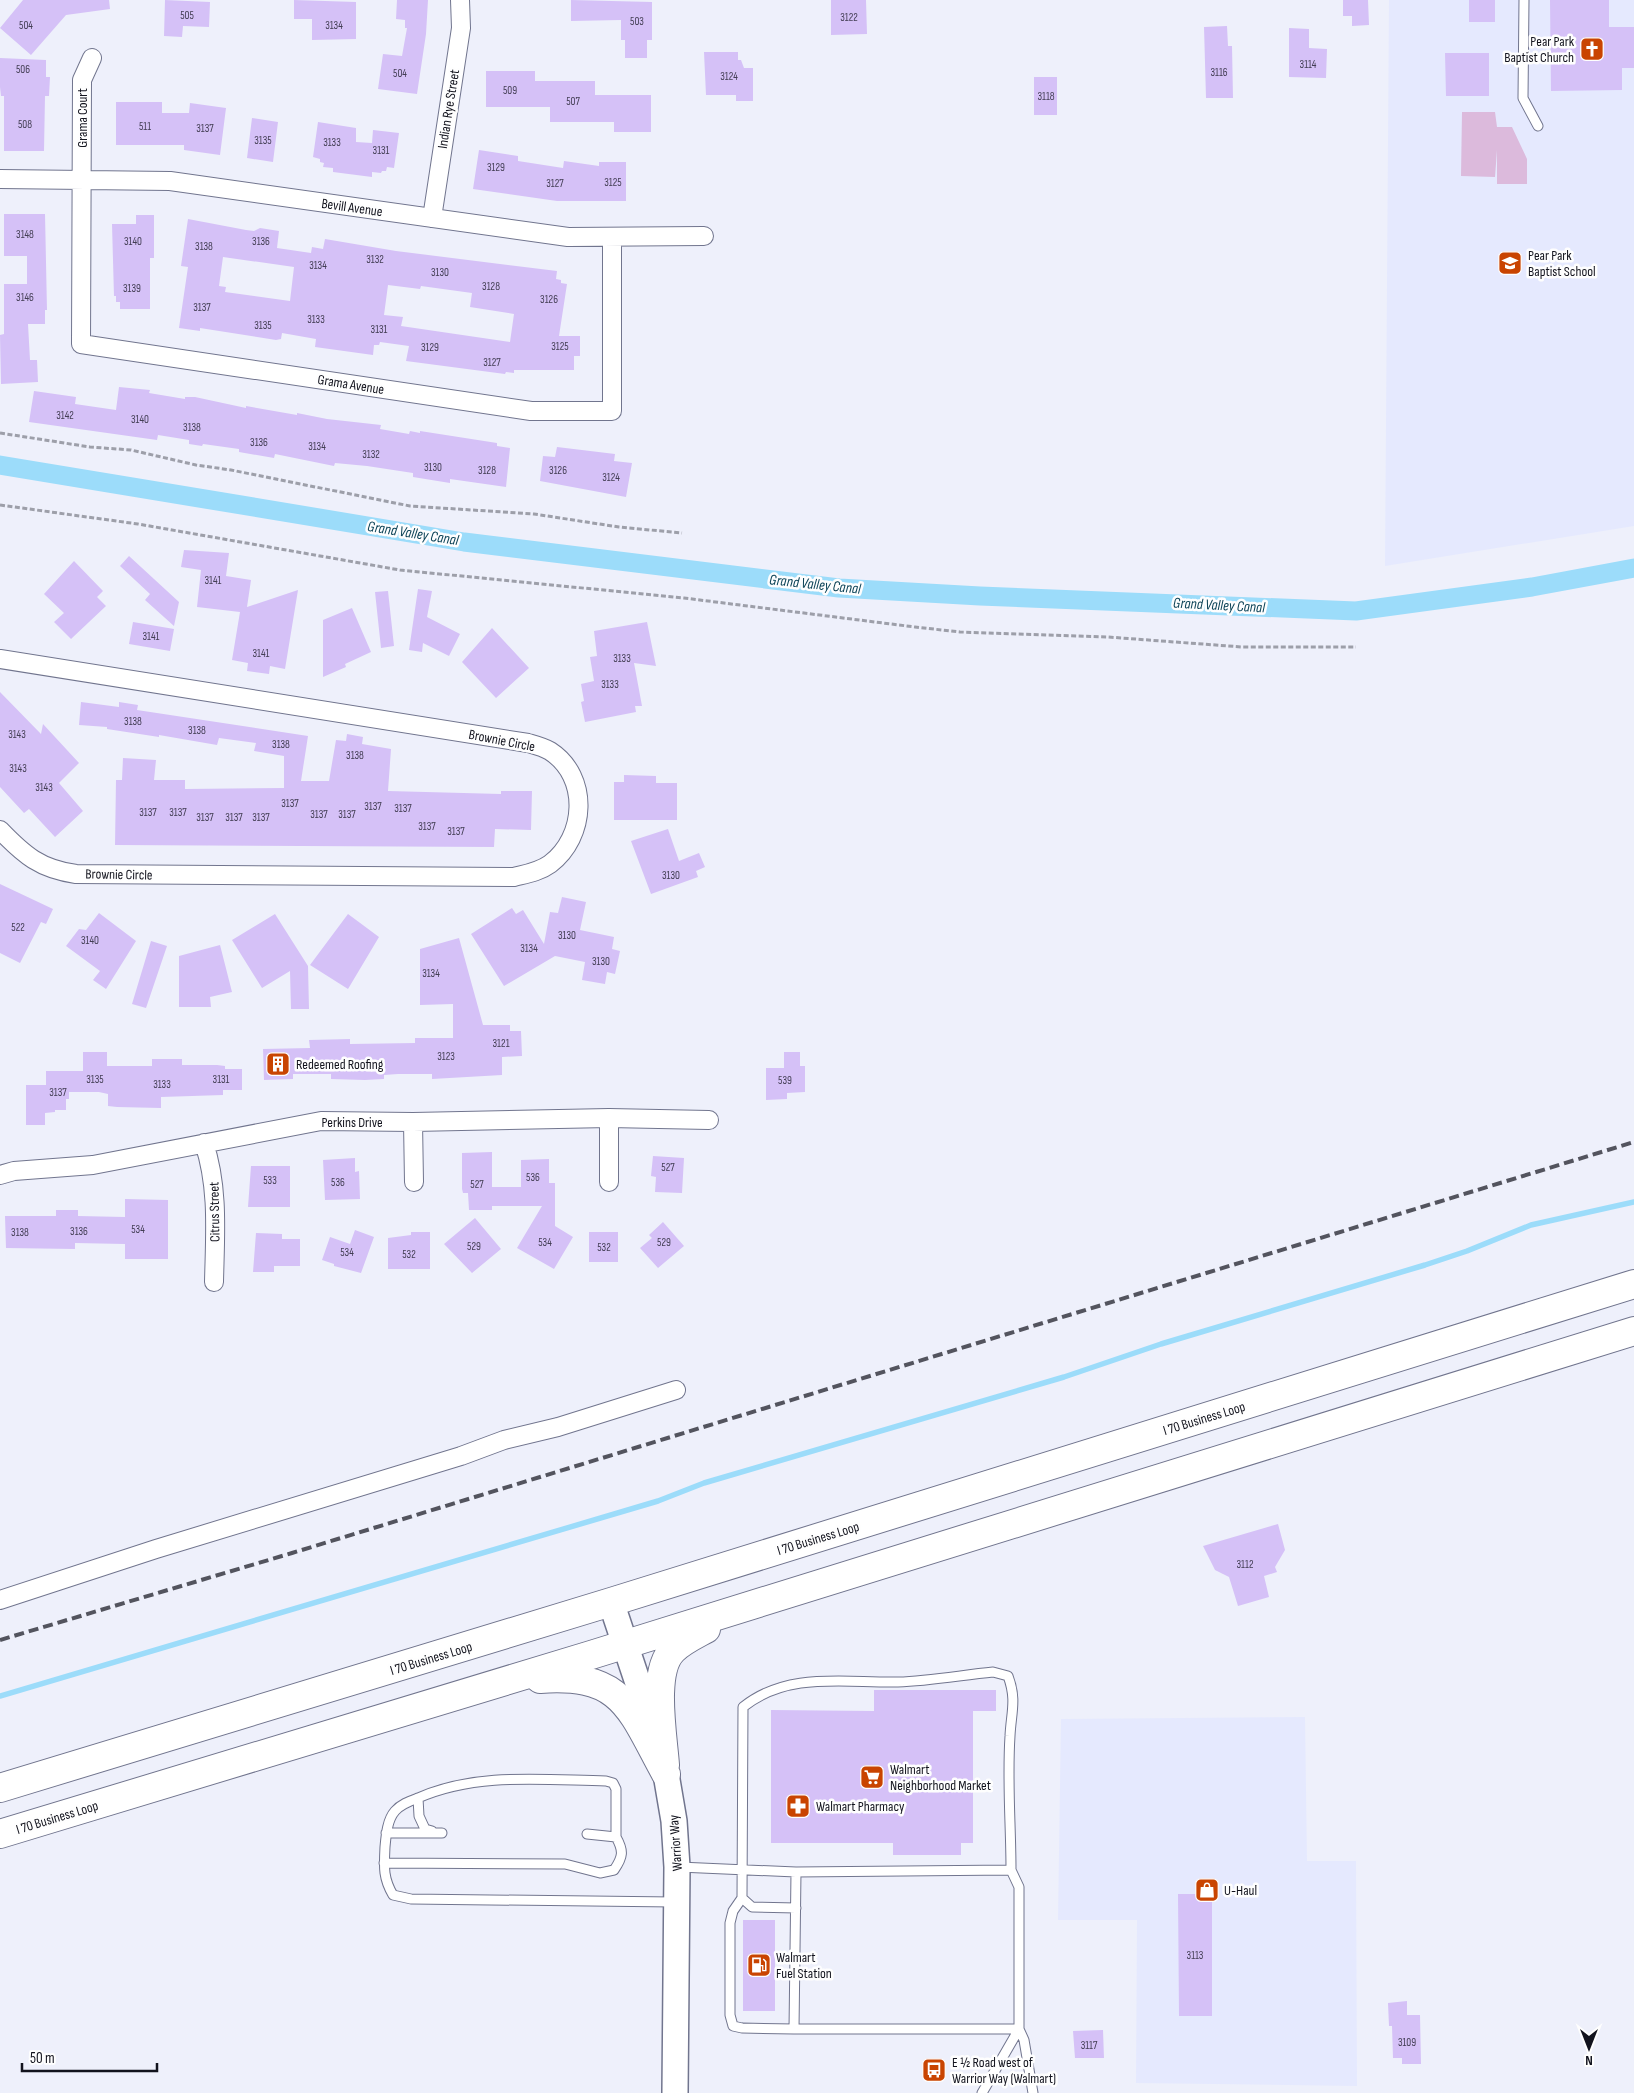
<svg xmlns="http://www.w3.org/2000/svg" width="1634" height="2093" font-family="'Sofia Sans Condensed',sans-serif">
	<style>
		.built { fill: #e5e9fe }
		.green { fill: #dcbadc }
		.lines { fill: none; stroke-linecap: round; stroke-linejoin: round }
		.stream { stroke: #9cdcfa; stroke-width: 5.5 }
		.canal { stroke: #9cdcfa; stroke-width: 19 }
		.building { fill: #d5c1f7; fill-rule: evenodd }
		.lane-casing { stroke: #71758e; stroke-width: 11 }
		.street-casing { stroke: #71758e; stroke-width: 20 }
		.secondary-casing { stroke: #71758e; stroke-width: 28 }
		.primary-casing { stroke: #71758e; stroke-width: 30 }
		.path { stroke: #9d9fa9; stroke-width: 3; stroke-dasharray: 5 2.5; stroke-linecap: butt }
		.lane { stroke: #fff; stroke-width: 9 }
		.street { stroke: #fff; stroke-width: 18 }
		.secondary { stroke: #fff; stroke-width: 25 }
		.primary { stroke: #fff; stroke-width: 28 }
		.rail { stroke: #53545e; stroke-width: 4; stroke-dasharray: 10 5; stroke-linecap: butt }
		.labels { text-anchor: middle; stroke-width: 5; stroke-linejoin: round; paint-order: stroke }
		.number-label { font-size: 11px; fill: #433e54 }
		.poi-label { font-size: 14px; fill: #12131d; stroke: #fefefe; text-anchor: start }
		.street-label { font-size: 14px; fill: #12131d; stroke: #fefefe }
		.water-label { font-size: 15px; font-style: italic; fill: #0c4357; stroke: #fefefe }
	</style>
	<rect width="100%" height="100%" fill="#eef0fb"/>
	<path class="built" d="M1389,0H1634V526L1385,566Z
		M1305,1717L1307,1861H1356L1357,2086L1136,2083L1137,1920H1058L1061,1719Z"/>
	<path class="green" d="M1462,112H1495L1497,127H1512L1527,159V184H1497V150L1495,177L1461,176Z"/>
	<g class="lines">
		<path class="stream" d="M0,1696L658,1501L704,1483L1064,1377L1161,1344L1425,1265L1467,1251L1531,1225L1634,1202"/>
		<path class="canal" d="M0,465L464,542L839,588L980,596L1356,611L1532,587L1634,568"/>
	</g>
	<path class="building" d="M23,0H109L110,9L66,15L31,55L0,28Z
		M165,0L210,2L209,27L183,26L182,37L164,36Z
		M294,0L356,2V39L312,40V19H294Z
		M397,0H428L426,34L417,94L378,89L383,54L402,56L407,28H405V20L396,19Z
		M571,0L652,2V40H647V58H625V40H621V20L571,21Z
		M831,0H866L867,34L831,35Z
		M1343,0H1368L1369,25L1352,26V16H1343Z
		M1469,0H1495V22H1469Z
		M1550,0H1609V27H1634V68H1622V90L1551,91Z
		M1227,26L1228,46H1232L1233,98H1206L1204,27Z
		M1289,28L1309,29V48L1327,49L1326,78L1289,77Z
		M704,52H738V60H741L744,68H753V101H736V95H706Z
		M1445,53H1489V96H1446Z
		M0,58L46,60V77H50L49,96H45L44,151H4V96H1L0,87Z
		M486,71H535V81H595V95H651V132H614V122H550V107H486Z
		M1034,77H1057V115H1034Z
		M116,102H162V113H189L190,103L226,108L220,155L184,150V145H116Z
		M252,118L278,122L273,162L247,158Z
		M318,122L356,128V142L372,143L373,130L399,133L394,168L387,167L386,171H382L381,173L372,172V177L333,172V168L323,167L324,163L320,162V159L313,157Z
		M479,150L518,156V161L563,168L564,161L599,166V162H626V201H557L473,189Z
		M4,214H45L47,310H45V324H28L30,360H37L38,382L1,384L0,335L4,334V284H27V256H4Z
		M136,215H154V258H150V309H120V302H116V296H114L112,224H136Z
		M188,219L246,230L254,231L260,228L279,231L277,248L311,253L312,247L323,249L325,239L396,251L557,271L556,279L561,280V283L567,284L559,336H580V356H574V370H514V373L506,372L505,374L406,361L409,346L380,342L379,345H374L373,355L315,347L316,339L282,333L281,339L276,340L200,328V331L179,328L188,267L181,266ZM223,257L294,267L290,301L225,292L226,287L219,286ZM388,285L420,289L421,286L472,293L470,307L514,314L510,342L401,326L403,317L384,315Z
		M119,387L150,390L149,393L185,399V397H195L246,408V406L297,415V413L327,419L381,425L380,429L409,434L410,431L420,433V431L497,443V446L510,448L506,487L450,479V483L413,477V473L367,466L335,463L334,466L275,454L274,458L239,452V449L203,444L202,446L189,444V440L158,435L157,440L29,422L34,391L76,397L75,404L116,410Z
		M557,447L615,454L614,461L632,463L626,497L540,481L543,456L555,457Z
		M184,550L229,553L226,576L251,580L247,607L298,590L285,669L270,666L269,674L247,671L248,663L232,660L240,612L197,607L201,570L181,567Z
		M129,556L179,602L174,626L145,600L150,594L120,566Z
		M74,561L103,591L97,597L106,606L71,639L54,622L64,613L44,594Z
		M418,589L432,591L427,617L460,634L449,656L423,643L422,652L409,650Z
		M388,591L394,646L381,648L375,592Z
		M352,608L371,652L345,664L346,667L323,677V620Z
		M133,622L174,629L170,651L129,644Z
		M647,622L656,666L634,663L642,706H635L636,712L585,722L581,702L584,701L581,684L594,681L590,657L597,656L594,631Z
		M492,628L529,668L496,698L462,662Z
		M0,692L41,734L43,724L79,763L59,783L83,811L55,837L29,809L24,813L0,787Z
		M81,702L119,707V702L138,705L137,710L308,736L301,781H329L336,740L346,741L347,734L363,737L362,744L391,749L388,791L501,794V791H532L531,830L495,829L494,847L115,845L116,780H122L123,758L156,760L154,780H185V789L284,788V756L254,751L256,743L219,738L217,745L159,735V737L107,729V727L79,725Z
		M624,775L656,776V783H677V820H614V782H624Z
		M668,829L679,861L699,853L705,867L696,871L698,877L651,894L631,841Z
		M0,884L53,909L46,924L41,922L20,963L0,953Z
		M562,897L586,902L580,930L614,937L612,949L620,951L615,974L607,972L605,984L582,980L585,962L555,956L504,986L471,934L512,908L516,914L523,910L544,944L550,912L558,913Z
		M99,913L136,941L106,989L93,980L100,971L66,946L79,929L86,930Z
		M275,914L308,966L309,1009H291L290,971L262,988L232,940Z
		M348,914L379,937L348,989L310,965Z
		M459,938L483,1025H510V1031H521L522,1056L502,1057V1075L432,1079V1074H398L384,1075V1079L365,1080L331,1079V1074H293V1079L264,1080L263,1049L310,1048L309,1040L350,1039V1044L415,1043V1038H453V1004L420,1005V949Z
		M151,941L167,946L146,1008L132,1004Z
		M220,945L232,992L210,997L211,1007H179V956Z
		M83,1052H107V1066H152V1059H182V1065H217L225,1066V1069H242V1090H223V1095L161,1097V1108L117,1107L108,1106V1094L99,1092H69V1099H66V1110H55V1112L45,1113V1125H26V1085H46V1071H83Z
		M784,1052H800V1066H805V1092L787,1093V1099L766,1100V1068H784Z
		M492,1152V1187H521V1160L549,1159V1183H555V1226L573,1237L554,1269L517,1248L542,1206H492V1210H469L468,1193H463L462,1189V1153Z
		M653,1156L684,1158L682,1193L655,1192L656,1177L651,1176Z
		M355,1158V1172L359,1171L360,1199L325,1200L323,1160Z
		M251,1166H290V1207H248Z
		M125,1199L168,1200V1259H125V1244L75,1243V1249L6,1248L5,1216H56V1210H78V1216L125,1217Z
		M475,1218L501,1249L472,1273L444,1244Z
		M663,1222L684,1246L658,1268L640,1248L652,1238L649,1235Z
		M355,1230L374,1237L361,1273L334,1266V1264L322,1260L330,1237L350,1244Z
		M411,1232H430V1269H388V1238L411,1235Z
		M589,1232H618V1262H589Z
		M256,1233L282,1234V1239H300V1266H274V1272H253Z
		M1278,1524L1285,1550L1275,1567L1277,1572L1264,1576L1269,1597L1238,1606L1229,1577L1215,1570L1203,1546Z
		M874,1690H996V1711H973V1843H961V1855H893V1843H771V1710L874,1711Z
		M1178,1894H1212V2016H1179Z
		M743,1920H775V2011H743Z
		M1407,2001V2015H1420L1421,2064H1402V2058H1393L1392,2026H1389L1388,2003Z
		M1103,2030L1104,2058H1075L1073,2031Z"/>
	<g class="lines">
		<g class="lane-casing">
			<path id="lane" d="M1524,0L1523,98L1538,126
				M418,1798L419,1816L425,1829L432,1831
				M386,1833H442
				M616,1837V1789L613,1783L606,1781C543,1780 477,1772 418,1798C410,1801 401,1804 395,1811C387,1820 386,1836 385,1847C384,1867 383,1878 393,1895L411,1899L674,1902
				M384,1863L565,1864L600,1873L614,1870C623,1857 624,1851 616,1837L587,1834
				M679,1867L796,1872L1011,1870
				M796,1872L794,2029H1019
				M742,1898L752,1907L796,1908
				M794,2029L742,2028L733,2026L730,2015V1923L733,1911L742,1898L743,1707C788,1671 844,1683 898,1682C930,1681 962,1675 993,1672L1008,1676C1017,1700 1011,1713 1010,1736C1007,1781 1011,1826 1011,1870L1019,1887V2029L1024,2040L1033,2093
				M982,2093L1019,2029"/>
		</g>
		<g class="street-casing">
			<path id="street" d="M92,58L82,80L81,344L531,411H612V237
				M0,179L170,181L568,237L704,236
				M432,218L461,28L460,0
				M0,659L528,743C535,745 543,747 550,751C590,777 586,837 550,864C539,872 526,874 514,877L76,874C40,869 24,855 0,830
				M609,1118V1182
				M413,1122L414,1182
				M204,1143C219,1188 215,1235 214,1282
				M0,1175L14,1171L93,1165L321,1121L413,1122L609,1118L709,1120
				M0,1600L156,1549L461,1456L504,1440L558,1427L676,1390"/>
		</g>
		<g class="secondary-casing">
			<path id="secondary" d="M611,1602L655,1734L666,1774L674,1821L677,1867L675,2093"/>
		</g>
		<g class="primary-casing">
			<path id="primary" d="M540,1679C624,1673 630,1709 666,1774
				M665,1765C663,1736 651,1671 673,1650C682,1641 695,1635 706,1629
				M0,1788L611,1602L1634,1284
				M0,1834L591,1655L1634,1331"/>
		</g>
		<path class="path" d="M0,433L90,447L131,450L196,465L231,470L410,506L534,514L619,527L682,533
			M0,505L138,524L400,570L684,598L915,627L960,632L1108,637L1242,647H1356"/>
		<use href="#lane" class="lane"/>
		<use href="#street" class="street"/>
		<use href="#secondary" class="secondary"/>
		<use href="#primary" class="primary"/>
		<path class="rail" d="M0,1640L292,1553L1634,1142"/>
	</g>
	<defs>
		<g id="church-square" transform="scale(1.25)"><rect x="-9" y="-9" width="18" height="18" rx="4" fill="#c94401" stroke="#fefefe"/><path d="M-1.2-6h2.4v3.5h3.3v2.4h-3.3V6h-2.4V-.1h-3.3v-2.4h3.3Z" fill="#fff"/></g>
		<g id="school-square" transform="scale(1.25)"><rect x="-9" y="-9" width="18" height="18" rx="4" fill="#c94401" stroke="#fefefe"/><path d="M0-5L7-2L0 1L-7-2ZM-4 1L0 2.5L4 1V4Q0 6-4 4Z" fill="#fff"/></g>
		<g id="building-square" transform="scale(1.25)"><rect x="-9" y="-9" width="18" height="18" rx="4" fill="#c94401" stroke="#fefefe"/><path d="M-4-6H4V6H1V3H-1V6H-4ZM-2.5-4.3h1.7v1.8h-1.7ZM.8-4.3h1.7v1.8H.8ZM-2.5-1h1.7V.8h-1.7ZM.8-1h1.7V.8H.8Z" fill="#fff"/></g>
		<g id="supermarket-square" transform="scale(1.25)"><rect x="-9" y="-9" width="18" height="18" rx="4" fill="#c94401" stroke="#fefefe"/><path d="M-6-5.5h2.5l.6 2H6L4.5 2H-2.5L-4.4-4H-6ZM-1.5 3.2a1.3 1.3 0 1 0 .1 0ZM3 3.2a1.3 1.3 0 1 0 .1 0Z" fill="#fff"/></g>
		<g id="pharmacy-square" transform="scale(1.25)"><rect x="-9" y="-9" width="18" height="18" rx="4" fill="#c94401" stroke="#fefefe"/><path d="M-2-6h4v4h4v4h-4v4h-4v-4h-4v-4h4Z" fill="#fff"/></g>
		<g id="shop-square" transform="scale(1.25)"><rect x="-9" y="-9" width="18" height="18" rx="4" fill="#c94401" stroke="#fefefe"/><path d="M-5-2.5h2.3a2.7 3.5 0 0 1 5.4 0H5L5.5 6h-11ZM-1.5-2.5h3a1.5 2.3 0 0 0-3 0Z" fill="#fff"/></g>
		<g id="fuel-square" transform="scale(1.25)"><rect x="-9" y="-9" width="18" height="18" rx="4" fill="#c94401" stroke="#fefefe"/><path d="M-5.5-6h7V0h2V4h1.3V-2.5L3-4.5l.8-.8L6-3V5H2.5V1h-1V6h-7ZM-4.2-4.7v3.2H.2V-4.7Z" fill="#fff"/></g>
		<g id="bus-square" transform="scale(1.25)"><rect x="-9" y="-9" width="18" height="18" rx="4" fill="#c94401" stroke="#fefefe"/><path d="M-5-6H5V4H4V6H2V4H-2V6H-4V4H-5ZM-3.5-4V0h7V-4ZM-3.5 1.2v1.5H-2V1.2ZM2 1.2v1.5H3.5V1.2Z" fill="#fff"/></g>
	</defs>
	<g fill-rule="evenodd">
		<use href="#church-square" x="1592" y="49"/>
		<use href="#school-square" x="1510" y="263"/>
		<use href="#building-square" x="278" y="1064"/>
		<use href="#supermarket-square" x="872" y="1777"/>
		<use href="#pharmacy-square" x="798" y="1806"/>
		<use href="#shop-square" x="1207" y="1890"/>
		<use href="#fuel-square" x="759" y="1965"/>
		<use href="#bus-square" x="934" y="2070"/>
	</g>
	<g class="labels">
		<g class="number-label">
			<text x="187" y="19">505</text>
			<text x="849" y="21">3122</text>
			<text x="637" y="25">503</text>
			<text x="26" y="29">504</text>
			<text x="334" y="29">3134</text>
			<text x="1308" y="68">3114</text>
			<text x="23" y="73">506</text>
			<text x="1219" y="76">3116</text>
			<text x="400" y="77">504</text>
			<text x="729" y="80">3124</text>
			<text x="510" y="94">509</text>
			<text x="1046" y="100">3118</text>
			<text x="573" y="105">507</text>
			<text x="25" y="128">508</text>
			<text x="145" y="130">511</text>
			<text x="205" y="132">3137</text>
			<text x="263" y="144">3135</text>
			<text x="332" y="146">3133</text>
			<text x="381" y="154">3131</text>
			<text x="496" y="171">3129</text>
			<text x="613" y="186">3125</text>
			<text x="555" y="187">3127</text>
			<text x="25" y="238">3148</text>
			<text x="133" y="245">3140</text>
			<text x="261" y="245">3136</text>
			<text x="204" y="250">3138</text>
			<text x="375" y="263">3132</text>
			<text x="318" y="269">3134</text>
			<text x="440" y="276">3130</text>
			<text x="491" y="290">3128</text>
			<text x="132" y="292">3139</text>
			<text x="25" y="301">3146</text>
			<text x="549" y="303">3126</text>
			<text x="202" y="311">3137</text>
			<text x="316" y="323">3133</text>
			<text x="263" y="329">3135</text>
			<text x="379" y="333">3131</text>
			<text x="560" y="350">3125</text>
			<text x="430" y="351">3129</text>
			<text x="492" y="366">3127</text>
			<text x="65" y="419">3142</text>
			<text x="140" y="423">3140</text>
			<text x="192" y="431">3138</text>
			<text x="259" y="446">3136</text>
			<text x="317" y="450">3134</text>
			<text x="371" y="458">3132</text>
			<text x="433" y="471">3130</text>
			<text x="487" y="474">3128</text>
			<text x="558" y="474">3126</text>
			<text x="611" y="481">3124</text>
			<text x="213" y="584">3141</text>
			<text x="151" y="640">3141</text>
			<text x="261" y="657">3141</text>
			<text x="622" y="662">3133</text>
			<text x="610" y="688">3133</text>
			<text x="133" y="725">3138</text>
			<text x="197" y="734">3138</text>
			<text x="17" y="738">3143</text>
			<text x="281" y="748">3138</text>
			<text x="355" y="759">3138</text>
			<text x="18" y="772">3143</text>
			<text x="44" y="791">3143</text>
			<text x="290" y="807">3137</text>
			<text x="373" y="810">3137</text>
			<text x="403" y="812">3137</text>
			<text x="148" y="816">3137</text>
			<text x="178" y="816">3137</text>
			<text x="319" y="818">3137</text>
			<text x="347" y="818">3137</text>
			<text x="205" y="821">3137</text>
			<text x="234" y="821">3137</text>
			<text x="261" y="821">3137</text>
			<text x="427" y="830">3137</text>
			<text x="456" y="835">3137</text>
			<text x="671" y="879">3130</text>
			<text x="18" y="931">522</text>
			<text x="567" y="939">3130</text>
			<text x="90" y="944">3140</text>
			<text x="529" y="952">3134</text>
			<text x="601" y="965">3130</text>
			<text x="431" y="977">3134</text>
			<text x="501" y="1047">3121</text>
			<text x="446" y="1060">3123</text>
			<text x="95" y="1083">3135</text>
			<text x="221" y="1083">3131</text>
			<text x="785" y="1084">539</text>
			<text x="162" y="1088">3133</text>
			<text x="58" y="1096">3137</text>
			<text x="668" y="1171">527</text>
			<text x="533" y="1181">536</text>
			<text x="270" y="1184">533</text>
			<text x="338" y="1186">536</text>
			<text x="477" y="1188">527</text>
			<text x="138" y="1233">534</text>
			<text x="79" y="1235">3136</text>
			<text x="20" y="1236">3138</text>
			<text x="545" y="1246">534</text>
			<text x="664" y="1246">529</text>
			<text x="474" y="1250">529</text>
			<text x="604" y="1251">532</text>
			<text x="347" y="1256">534</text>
			<text x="409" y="1258">532</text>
			<text x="1245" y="1568">3112</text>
			<text x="1195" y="1959">3113</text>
			<text x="1407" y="2046">3109</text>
			<text x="1089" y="2049">3117</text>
		</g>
		<g class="poi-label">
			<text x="1574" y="46" text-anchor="end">Pear Park<tspan x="1574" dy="16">Baptist Church</tspan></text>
			<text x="1528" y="260">Pear Park<tspan x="1528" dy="16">Baptist School</tspan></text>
			<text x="296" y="1069">Redeemed Roofing</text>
			<text x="890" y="1774">Walmart<tspan x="890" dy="16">Neighborhood Market</tspan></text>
			<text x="816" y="1811">Walmart Pharmacy</text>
			<text x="1224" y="1895">U-Haul</text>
			<text x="776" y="1962">Walmart<tspan x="776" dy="16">Fuel Station</tspan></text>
			<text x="952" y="2067">E ½ Road west of<tspan x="952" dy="16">Warrior Way (Walmart)</tspan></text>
		</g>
		<g class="street-label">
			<text transform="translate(448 109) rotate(-81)" y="5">Indian Rye Street</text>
			<text transform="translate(82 118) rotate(-90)" y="5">Grama Court</text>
			<text transform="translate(352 207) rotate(8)" y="5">Bevill Avenue</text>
			<text transform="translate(351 384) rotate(9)" y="5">Grama Avenue</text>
			<text transform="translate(502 740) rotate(11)" y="5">Brownie Circle</text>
			<text transform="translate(119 874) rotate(1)" y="5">Brownie Circle</text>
			<text x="352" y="1127">Perkins Drive</text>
			<text transform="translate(214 1212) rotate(-91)" y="5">Citrus Street</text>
			<text transform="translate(1204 1418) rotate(-17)" y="5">I 70 Business Loop</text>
			<text transform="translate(818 1538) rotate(-17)" y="5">I 70 Business Loop</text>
			<text transform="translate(431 1658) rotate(-17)" y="5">I 70 Business Loop</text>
			<text transform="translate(57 1817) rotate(-17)" y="5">I 70 Business Loop</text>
			<text transform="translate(675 1843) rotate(-94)" y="5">Warrior Way</text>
		</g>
		<g class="water-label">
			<text transform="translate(413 533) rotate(9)" y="5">Grand Valley Canal</text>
			<text transform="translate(815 584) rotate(6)" y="5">Grand Valley Canal</text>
			<text transform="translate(1219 605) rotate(3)" y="5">Grand Valley Canal</text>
		</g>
	</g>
	<g transform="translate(1589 2048) rotate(180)" stroke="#fefefe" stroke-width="4" paint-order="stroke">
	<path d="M0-4L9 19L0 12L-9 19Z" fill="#12131d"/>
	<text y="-8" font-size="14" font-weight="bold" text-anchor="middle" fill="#12131d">N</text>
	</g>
	<path d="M22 2063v8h135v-8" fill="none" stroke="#12131d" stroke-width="2.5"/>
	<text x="30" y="2063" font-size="15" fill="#12131d" stroke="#fefefe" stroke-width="4" paint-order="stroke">50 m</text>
</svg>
